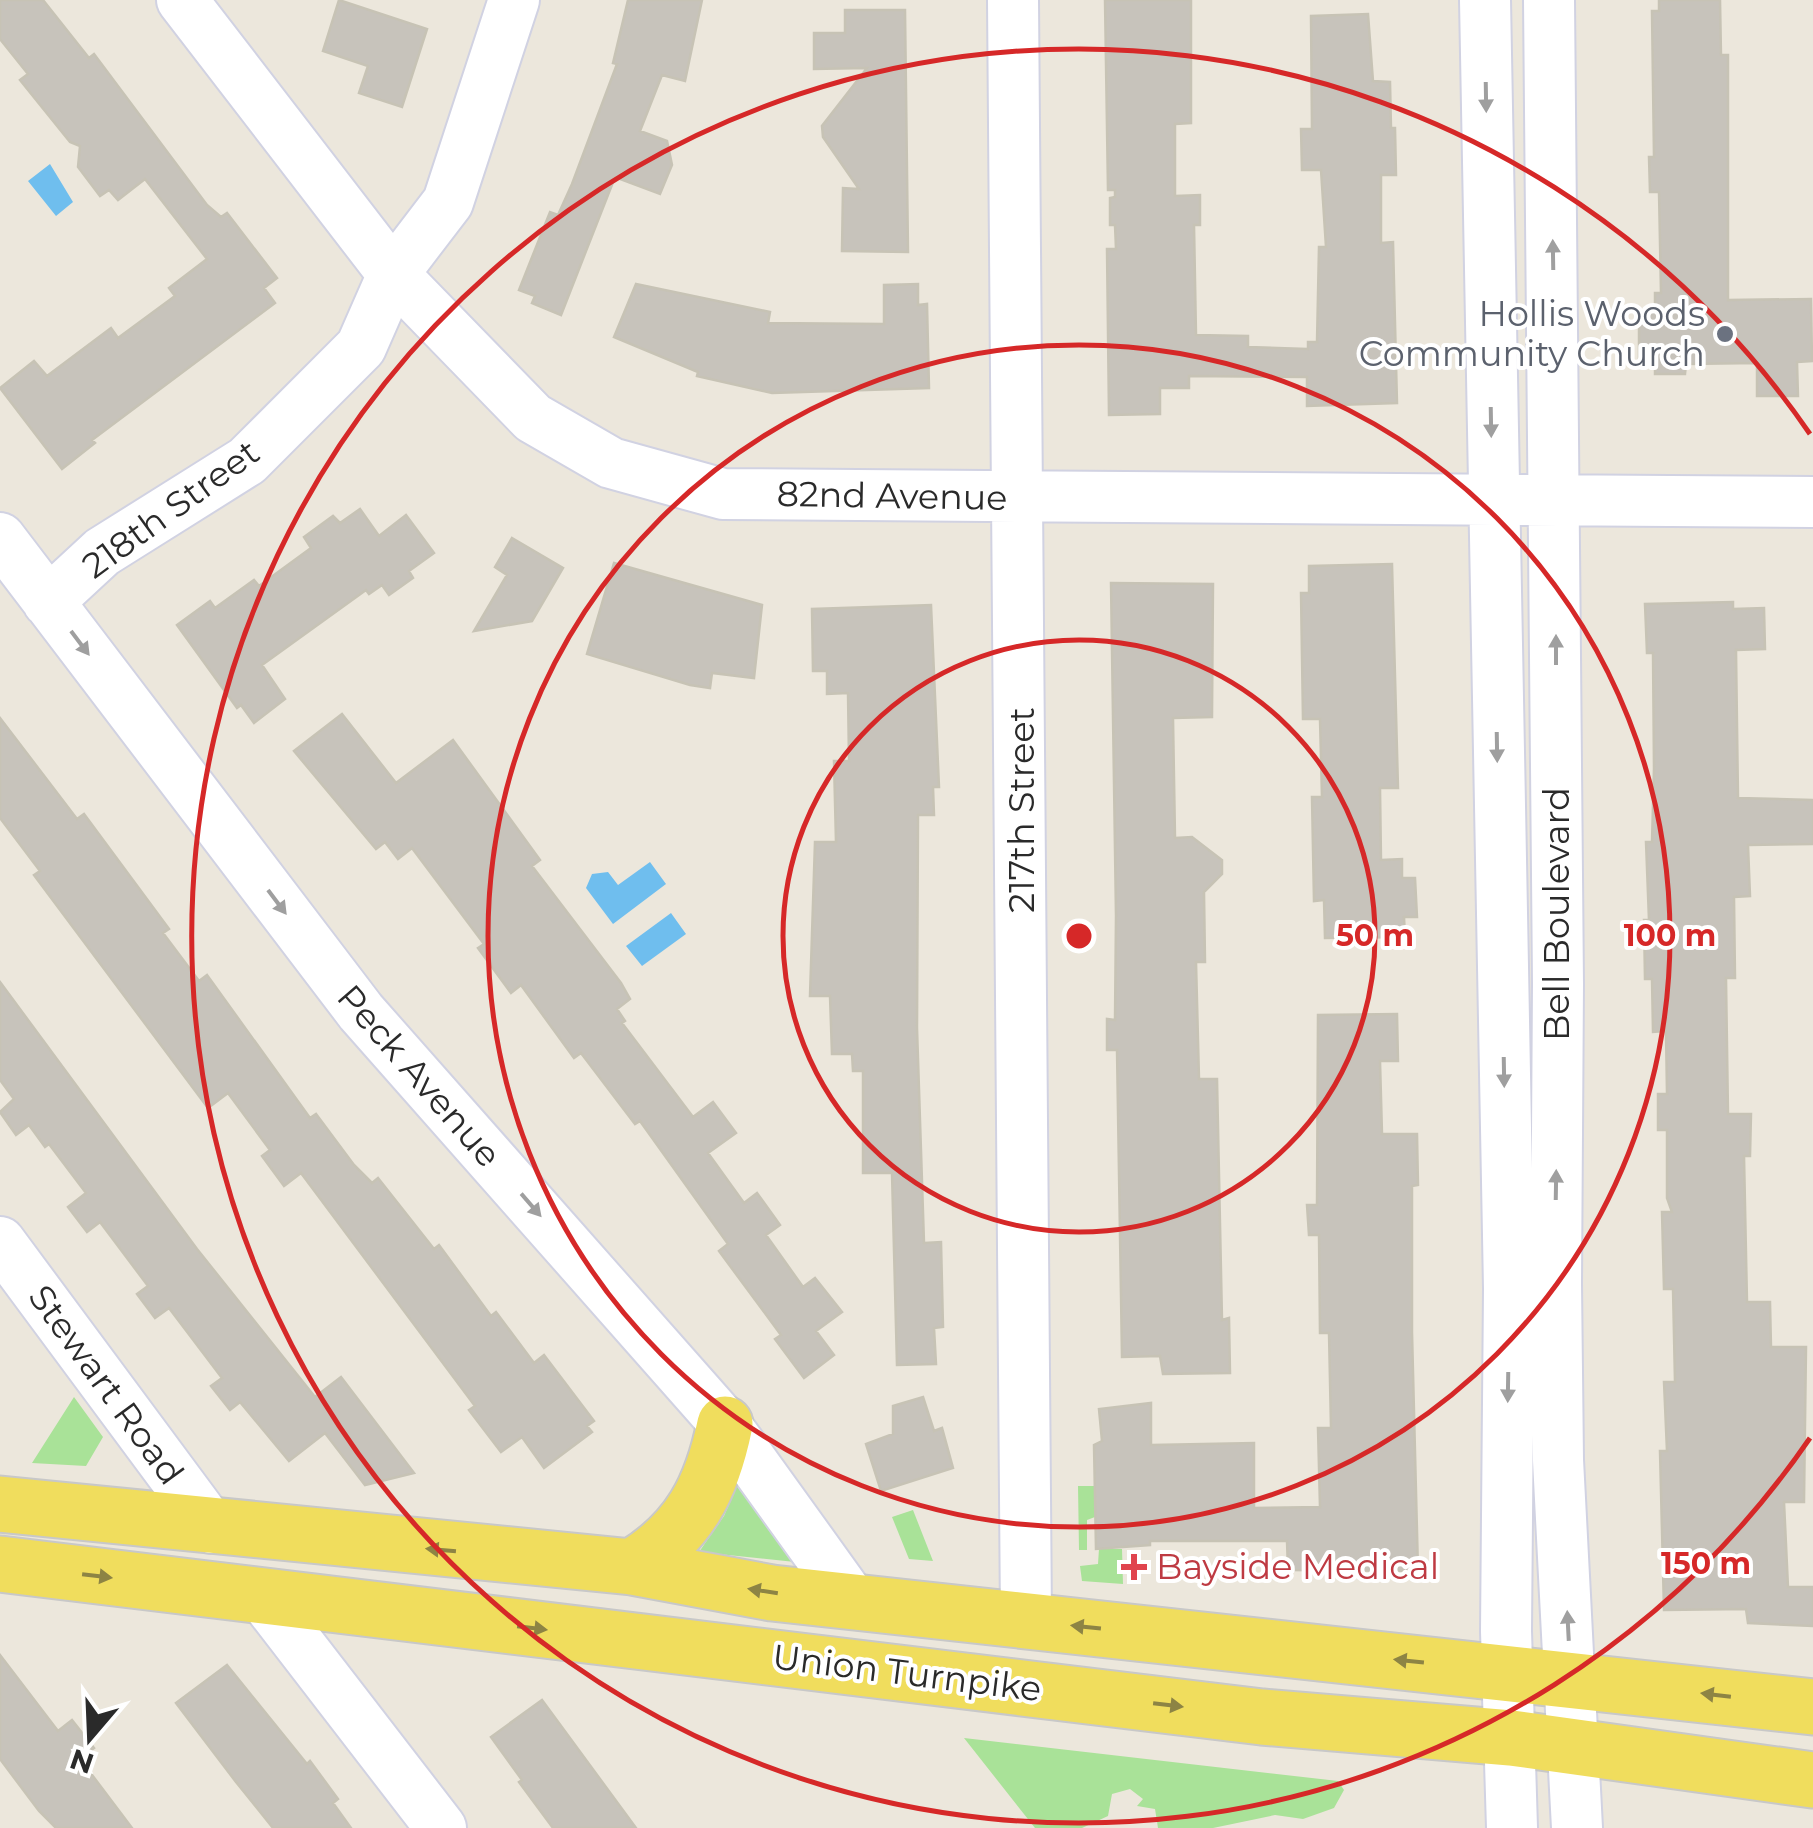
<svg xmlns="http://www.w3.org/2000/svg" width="1813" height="1828" font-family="Montserrat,sans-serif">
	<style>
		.green { fill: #a9e298 }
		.water { fill: #6fbeee }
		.building { fill: #c7c3bb; stroke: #c7c3b5; stroke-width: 2.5 }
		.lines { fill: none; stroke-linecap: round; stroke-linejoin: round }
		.minor-casing { stroke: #d1d2e2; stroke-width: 54 }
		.major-casing { stroke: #c8c8c8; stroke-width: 59 }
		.minor { stroke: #fff; stroke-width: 50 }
		.major { stroke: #f0dd5d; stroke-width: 55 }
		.oneway { fill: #9f9f9f }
		.oneway2 { fill: #8d8444 }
		.ring { fill: none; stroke: #d62828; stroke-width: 5 }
		.worship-dot { fill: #6b7280; stroke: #fff; stroke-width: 4 }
		.health-dot { fill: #e0444e; stroke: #fff; stroke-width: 4 }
		.labels { text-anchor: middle; stroke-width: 8; stroke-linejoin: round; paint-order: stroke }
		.worship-label { font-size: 35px; fill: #5b616d; stroke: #fff; text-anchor: end }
		.street-label { font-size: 35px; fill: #2a2a2a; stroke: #fff }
		.health-label { font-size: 35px; fill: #be3a42; stroke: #fff; text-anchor: start }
		.centre { fill: #d62828; stroke: #fff; stroke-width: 5 }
		.ring-label { font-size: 30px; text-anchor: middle; font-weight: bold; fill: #d62828; stroke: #fff; stroke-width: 8; stroke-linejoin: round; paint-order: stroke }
	</style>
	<rect width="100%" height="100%" fill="#ece7dc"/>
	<path class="green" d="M74,1397L103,1437L86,1466L32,1463Z
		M741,1477L795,1562L699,1552L724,1516Z
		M1078,1486H1095V1517L1087,1520V1550H1079Z
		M913,1510L933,1561L909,1559L892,1517Z
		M1099,1549H1122L1123,1584L1082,1581L1080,1566L1098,1564Z
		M964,1738L1338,1781L1344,1790L1334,1808L1303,1819L1275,1815L1213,1828H1158L1155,1809L1137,1806L1143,1799L1130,1789L1112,1794L1108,1816L1082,1828H1035Z"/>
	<path class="water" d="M50,164L73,202L56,216L28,181Z
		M650,862L666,884L613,924L586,888L592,874L608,872L618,885Z
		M671,913L686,934L642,966L626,946Z"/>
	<path class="building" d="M0,0H43L89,58L94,54L207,205L221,217L227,213L277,278L264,288L275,303L92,440L95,443L62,469L0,388L34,361L47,376L111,328L118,338L175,296L169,288L207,259L145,179L118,200L109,190L100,196L78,167L80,146L70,142L20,80L28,74L0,39Z
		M339,0L427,29L402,107L359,93L368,66L323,51Z
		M628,0H702L685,81L662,75L640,131L667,141L672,165L660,194L615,177L561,315L532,303L535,296L519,290L550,212L558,215L572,184L617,64L613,63Z
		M1105,0H1191V123L1175,124V196L1200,195V225H1194L1196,335L1248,336V347L1308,349V342H1317L1319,247H1326L1321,170H1302L1301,129H1312L1311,16L1368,14L1373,81L1390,82L1391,128H1395L1396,175H1381V243L1393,242L1397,403L1307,406V377L1189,376V388H1160V414L1109,415L1107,249H1116L1115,225H1110V198L1115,197V190H1108Z
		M1659,0H1720L1721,55H1728V300L1811,299L1812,361L1797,362L1798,396H1757V363L1686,364L1685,374H1655V358H1639V310H1655V293H1661L1659,192H1650L1649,157H1654L1652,11H1659Z
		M845,10H905L908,252L842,251L843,188L859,189L823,137L822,126L867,68L814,69V33H845Z
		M636,284L770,312L768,323L884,324V285L918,284V305L927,304L929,388L772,393L697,376L698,372L614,337Z
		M360,509L379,536L406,515L434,553L409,571L413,578L389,595L382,585L369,594L366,590L262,665L285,699L254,723L241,705L237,708L177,625L210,601L215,608L254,580L259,586L311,548L304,537L333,516L340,523Z
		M512,538L563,568L532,621L474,631L507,575L495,567Z
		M614,563L762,605L754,678L712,673L710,688L690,685L587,654Z
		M1392,564L1398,788H1380L1381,860L1402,859V878H1415L1417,917H1404L1405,937L1325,938L1324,900L1314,901L1312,797H1322L1320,719H1303L1301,593H1309V566Z
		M1111,583L1213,584L1212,717L1173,718L1175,838L1192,837L1222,860V874L1204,892L1205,962H1196L1199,1079H1217L1222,1320L1229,1318L1230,1373L1163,1374L1160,1356L1122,1357L1117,1050H1107V1019L1115,1020L1116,916Z
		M1733,602V609L1764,608L1765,649L1736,650L1738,798L1813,800V844L1748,845L1750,896L1734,897L1735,978H1726L1728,1114H1751L1750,1156H1744L1747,1302H1770L1771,1347H1806L1804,1502H1784L1788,1587H1813V1626L1748,1623L1746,1609L1664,1610L1660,1451H1667L1664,1382H1675L1673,1289H1664L1662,1212H1672L1667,1198V1130H1658V1094H1667L1666,1031L1653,1032L1652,979H1645L1644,920H1649L1646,842H1652L1654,768L1653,653H1647L1645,604Z
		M931,605L939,787H933L934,815H918L917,1028L924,1243L941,1242L943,1327L934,1328L936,1364L897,1365L892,1173H863V1071H853L852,1054H832L830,996H810L815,842H836L834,761H849L848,693L827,694V671H813L812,609Z
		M342,714L396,783L453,740L540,860L532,866L621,983L630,999L617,1009L625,1021L622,1023L693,1117L713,1102L736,1133L708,1153L744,1203L757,1193L780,1225L766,1235L803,1287L815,1278L842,1312L816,1331L834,1355L804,1378L775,1339L781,1335L719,1251L728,1244L640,1121L635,1124L581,1053L574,1058L521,985L511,993L478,948L484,944L412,848L398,859L385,842L376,849L294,751Z
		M0,718L77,819L84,814L169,929L163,933L199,981L207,975L310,1118L316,1114L354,1165L372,1183L378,1178L434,1249L439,1245L491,1316L496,1312L534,1363L544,1355L594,1421L587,1426L592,1432L544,1468L522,1437L501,1452L469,1410L475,1406L301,1173L284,1186L262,1156L270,1150L228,1093L208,1108L34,875L40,871L0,818Z
		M0,982L197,1249L315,1397L341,1377L414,1473L365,1485L325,1433L289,1461L240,1402L230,1410L211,1386L222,1378L169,1308L155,1318L137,1294L148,1286L100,1222L87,1232L68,1207L86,1193L49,1144L45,1147L29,1125L16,1135L0,1112L14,1099L0,1080Z
		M1397,1014L1398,1061H1380L1382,1134H1417L1418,1185L1412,1186V1332L1418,1571L1288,1570L1287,1541H1150V1545L1096,1549L1094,1445L1102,1441L1099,1409L1151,1403V1445L1254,1443V1508L1320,1507L1318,1428H1331L1329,1333H1320L1319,1235H1309L1307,1205H1317L1318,1015Z
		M923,1397L934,1431L942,1428L953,1468L881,1491L866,1444L893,1434V1406Z
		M0,1655L58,1731L72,1720L94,1748L80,1759L132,1828H56L39,1811L0,1759Z
		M227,1665L307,1764L310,1761L338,1799L333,1803L351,1828H273L236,1782L176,1703Z
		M542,1700L636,1828H553L519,1782L522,1780L491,1737Z"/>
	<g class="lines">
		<g class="minor-casing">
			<path id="minor" d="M182,0L393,274L533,418L611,463L723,494L1813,502
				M1013,0L1026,1620
				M1485,0L1509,1289L1506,1631L1512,1828
				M1549,0L1558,984L1556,1283L1558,1460L1577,1828
				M0,538L361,1012L725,1424L853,1602
				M48,602L102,552L247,461L361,347L393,274L448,202L514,0
				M0,1242L212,1528
				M262,1596L441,1828"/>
		</g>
		<g class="major-casing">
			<path id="major" d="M0,1504L632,1567L772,1593L1813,1707
				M0,1564L1262,1717L1511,1738L1813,1780
				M632,1567C689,1533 712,1488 725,1424"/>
		</g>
		<use href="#minor" class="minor"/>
		<use href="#major" class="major"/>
	</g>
	<defs><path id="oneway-solid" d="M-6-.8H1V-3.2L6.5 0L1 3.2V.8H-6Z" transform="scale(2.5)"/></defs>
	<g class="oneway">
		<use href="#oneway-solid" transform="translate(1486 97) rotate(89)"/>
		<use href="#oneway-solid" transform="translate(1553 255) rotate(-91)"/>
		<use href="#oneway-solid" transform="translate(1491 422) rotate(89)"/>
		<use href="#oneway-solid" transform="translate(80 643) rotate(53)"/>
		<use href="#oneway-solid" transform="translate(1556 650) rotate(-90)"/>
		<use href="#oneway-solid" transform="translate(1497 747) rotate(89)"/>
		<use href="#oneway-solid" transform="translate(277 902) rotate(53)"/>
		<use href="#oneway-solid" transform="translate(1504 1072) rotate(89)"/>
		<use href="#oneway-solid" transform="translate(1556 1185) rotate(-89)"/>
		<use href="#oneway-solid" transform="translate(531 1205) rotate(49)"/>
		<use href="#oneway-solid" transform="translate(1508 1387) rotate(91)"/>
		<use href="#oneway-solid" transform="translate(1568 1626) rotate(-93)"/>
	</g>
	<g class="oneway2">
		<use href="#oneway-solid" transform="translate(441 1550) rotate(-175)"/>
		<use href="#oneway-solid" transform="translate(97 1576) rotate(7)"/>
		<use href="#oneway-solid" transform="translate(763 1591) rotate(-171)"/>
		<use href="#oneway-solid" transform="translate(1086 1627) rotate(-174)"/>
		<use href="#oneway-solid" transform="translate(532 1628) rotate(7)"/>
		<use href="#oneway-solid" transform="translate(1409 1661) rotate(-174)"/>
		<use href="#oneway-solid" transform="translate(1716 1695) rotate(-173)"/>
		<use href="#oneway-solid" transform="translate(1168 1705) rotate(7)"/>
	</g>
	<g class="ring">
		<circle cx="1079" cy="936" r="296"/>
		<circle cx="1079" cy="936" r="591"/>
		<path d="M1810 1438A887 887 0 1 1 1810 434"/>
	</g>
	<circle class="worship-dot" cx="1725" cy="334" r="10"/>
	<path class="health-dot" d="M1129 1552h10v10h10v10h-10v10h-10v-10h-10v-10h10z"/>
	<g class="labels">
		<g class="worship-label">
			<text x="1705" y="326">Hollis Woods<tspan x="1705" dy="40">Community Church</tspan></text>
		</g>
		<g class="street-label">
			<text transform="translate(892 496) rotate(1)" y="12">82nd Avenue</text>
			<text transform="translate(171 509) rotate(-36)" y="12">218th Street</text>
			<text transform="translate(1022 810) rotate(-90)" y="12">217th Street</text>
			<text transform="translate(1557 914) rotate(-90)" y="12">Bell Boulevard</text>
			<text transform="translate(419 1076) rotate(49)" y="12">Peck Avenue</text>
			<text transform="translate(106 1385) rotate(54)" y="12">Stewart Road</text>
			<text transform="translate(907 1673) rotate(7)" y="12">Union Turnpike</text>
		</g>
		<g class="health-label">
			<text x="1156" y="1579">Bayside Medical</text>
		</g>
	</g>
	<circle cx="1079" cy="936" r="15" class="centre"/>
	<g class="ring-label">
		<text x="1375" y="946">50 m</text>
		<text x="1670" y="946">100 m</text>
		<text x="1706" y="1574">150 m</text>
	</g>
	<g transform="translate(90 1738) rotate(199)" stroke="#ffffff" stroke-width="8" paint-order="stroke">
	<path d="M0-8L18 38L0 25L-18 38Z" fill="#2a2a2a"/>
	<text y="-15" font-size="28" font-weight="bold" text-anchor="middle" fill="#2a2a2a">N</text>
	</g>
</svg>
